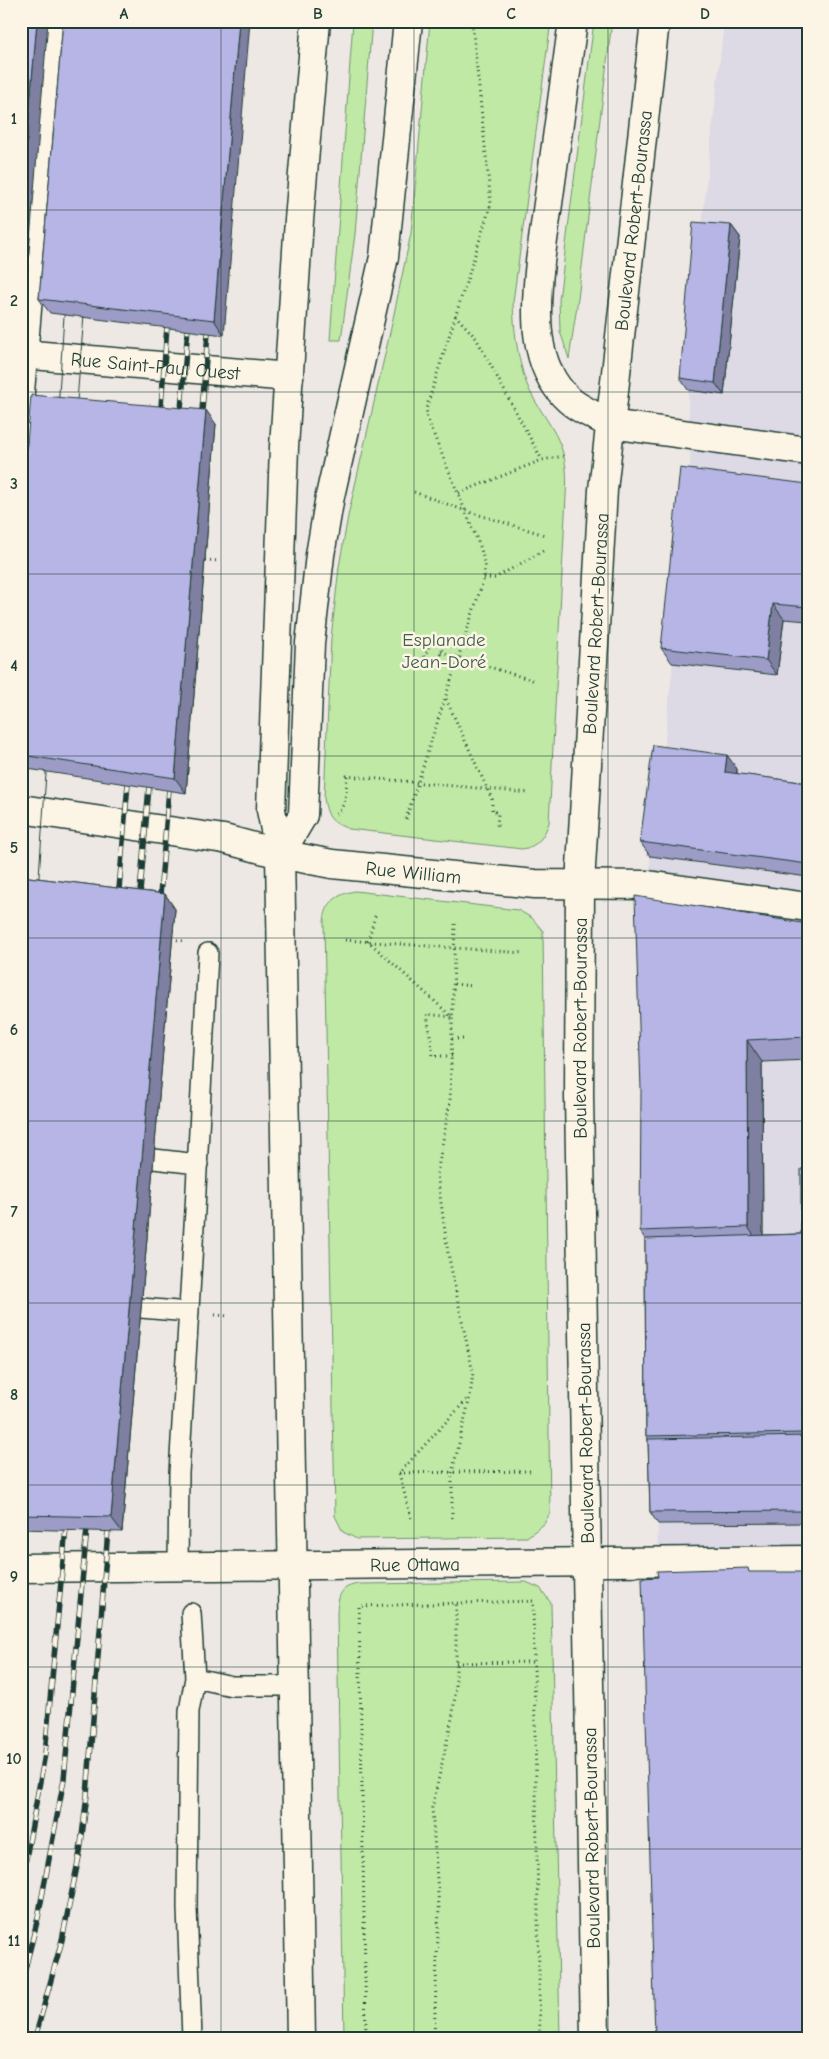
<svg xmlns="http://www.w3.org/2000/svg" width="829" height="2059" font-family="'Comic Neue',sans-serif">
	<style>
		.built { fill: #ddd9e5 }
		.green { fill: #bfe9a5; stroke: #6f936c }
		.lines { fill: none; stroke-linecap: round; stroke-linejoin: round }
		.lane-casing { stroke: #1f3d34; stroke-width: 22 }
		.street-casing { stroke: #1f3d34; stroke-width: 31 }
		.secondary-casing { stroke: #1f3d34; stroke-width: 31 }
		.highway-casing { stroke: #1f3d34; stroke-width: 31 }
		.path { stroke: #1f3d34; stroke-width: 3; stroke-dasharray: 1 4; stroke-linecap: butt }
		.lane { stroke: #fcf5e5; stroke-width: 19 }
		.street { stroke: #fcf5e5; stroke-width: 28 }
		.secondary { stroke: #fcf5e5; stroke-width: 28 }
		.highway { stroke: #fcf5e5; stroke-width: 28 }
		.tram { stroke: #1f3d34; stroke-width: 1 }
		.rail-casing { stroke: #1f3d34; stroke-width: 5.5 }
		.rail { stroke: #fcf5e5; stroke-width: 4; stroke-dasharray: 11; stroke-linecap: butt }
		.wall { fill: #9d9cc6; stroke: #1f3d34 }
		.shaded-wall { fill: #7f7fa1; stroke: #1f3d34 }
		.building { fill: #b6b5e6; stroke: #1f3d34 }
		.grid { fill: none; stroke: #1f3d34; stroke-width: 1; stroke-opacity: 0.55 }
		.labels { text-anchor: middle; stroke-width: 5; stroke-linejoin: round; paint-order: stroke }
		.street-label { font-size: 19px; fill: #1f3d34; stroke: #fcf5e5 }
		.park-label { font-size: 19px; fill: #3f5f4b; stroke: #fcf5e5 }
		.neatline { fill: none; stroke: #1f3d34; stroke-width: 2 }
		.grid-label { font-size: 16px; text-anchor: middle; font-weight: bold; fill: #1f3d34 }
	</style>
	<rect width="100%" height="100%" fill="#eee8e5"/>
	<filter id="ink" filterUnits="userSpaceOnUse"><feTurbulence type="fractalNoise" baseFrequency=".02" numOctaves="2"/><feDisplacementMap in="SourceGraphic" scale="10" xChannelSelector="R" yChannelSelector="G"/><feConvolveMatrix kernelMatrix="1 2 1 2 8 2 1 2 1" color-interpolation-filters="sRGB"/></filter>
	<g filter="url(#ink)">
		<path class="built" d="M724,21H808V2038H669L656,1599L658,1524L656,1451L650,856L663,760L691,483L688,390L701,233Z"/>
		<path class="green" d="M353,21H372L355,234L341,340H330Z
			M430,21H551L513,302C514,330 517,356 526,382C535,407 556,427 563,453C567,467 567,481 566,496L549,823C544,836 538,847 522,849L349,829C331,822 328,819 324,799L331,638L339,567L348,516L391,328L411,233Z
			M594,21H612L578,299L569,359L560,331L559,300Z
			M355,891L518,910L532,918L543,931L550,1513L544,1524L527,1537L357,1539L343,1532L335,1516L324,922C325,903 337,894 355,891Z
			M526,1582L540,1588L551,1603L560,2038H344L337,1614C338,1595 340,1586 360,1584Z"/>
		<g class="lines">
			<g class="lane-casing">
				<path id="lane" d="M21,433L56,21
					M154,1159L198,1164
					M141,1308L189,1312
					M178,1565L179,1473L195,1210L208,953
					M191,1613L195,1678L189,1711L187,1908L192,2038
					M195,1678L232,1686H296"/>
			</g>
			<g class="street-casing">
				<g id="street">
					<path id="s1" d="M21,354L289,377"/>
					<path d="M610,424L808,451"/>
					<path id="s2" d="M21,809L224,839L280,854L332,864L535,884L648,885L808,907"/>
					<path id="s3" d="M21,1568L808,1560"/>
				</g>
			</g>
			<g class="secondary-casing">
				<g id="secondary">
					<path d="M301,2038L280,854L271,810L284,447L299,220L316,21"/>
					<path id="s4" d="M595,2038L579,1096L580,884L603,490L655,21"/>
				</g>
			</g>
			<g class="highway-casing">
				<path id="highway" d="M573,21L540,262C535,309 531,366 569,400C580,410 597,416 610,424
					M280,854L303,815L310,643L320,555L330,496L384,257L408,21"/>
			</g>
			<path class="path" d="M455,315L476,338L542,460
				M414,492L466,511L545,535
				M459,493L542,460L564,456
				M205,560L219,561
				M484,578H495L543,551
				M441,652L535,681
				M425,657L438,661L444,645L430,641
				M423,662L433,634
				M446,699L492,799V811L498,813L497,829
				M336,814C347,805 346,790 347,776L530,793
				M406,819L484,578L485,566L481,549L429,423L426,409L491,204L472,21
				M375,916L368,941L452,1017
				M172,939L184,941
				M345,940L524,953
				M454,984L473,986
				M452,1039H466
				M452,1056H433L427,1014L452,1017
				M215,1315L229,1316
				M399,1473L531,1471
				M411,1518L399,1473L469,1397
				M452,1518V1473L470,1397L473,1373L448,1253L437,1174L450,1101L455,924
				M456,1663L533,1662
				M366,2038L359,1606L533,1601L540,2038
				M434,2038L439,1908L432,1808L453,1714L456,1685V1603"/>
			<use href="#lane" class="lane"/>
			<use href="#street" class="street"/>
			<use href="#secondary" class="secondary"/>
			<use href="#highway" class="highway"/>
			<path class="tram" d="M58,410L65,300
				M76,413L85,303
				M21,833L28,756
				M38,891L47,759"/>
			<g class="rail-casing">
				<path id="rail" d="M160,420L168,313
					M180,421L189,316
					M201,424L209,319
					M118,901L129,772
					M139,904L150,775
					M159,907L170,777
					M21,1886L45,1754L67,1517
					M21,1984L38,1918L64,1779L88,1517
					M35,2038L62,1940L80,1852L87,1795L109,1517"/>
			</g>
			<use href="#rail" class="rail"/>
		</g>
		<path class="wall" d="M63,21L224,335L50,313L39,299Z
			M731,225L740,237L724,395L688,390L680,378Z
			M216,424L186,793L21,768V515Z
			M808,484V621L784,619L777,675L672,663L661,648Z
			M737,769V774L808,783V877L650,856L640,842Z
			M21,876L165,894L175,909L122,1532L21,1529Z
			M808,924V1060L762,1062L763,1235L801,1234L808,1169V1523L658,1524L650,1512L648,1439L646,1436L645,1239L640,1231Z"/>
		<path class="shaded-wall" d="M37,21H48L24,313L21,309V208Z
			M239,21H250L224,335L214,320Z
			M731,225L740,237L724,395L715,383Z
			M206,410L216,424L186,793L175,778Z
			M773,604L784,619L777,675L766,660Z
			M727,755L737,769L735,787L725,772Z
			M165,894L175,909L122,1532L111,1517Z
			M747,1040L762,1062L763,1249L748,1227Z
			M805,1313L808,1317L805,1394L808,1397V1440L803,1433Z"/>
		<path class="building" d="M21,21H37L21,208Z
			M63,21H239L214,320L39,299Z
			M693,222L731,225L715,383L680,378Z
			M31,395L206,410L175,778L21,755V515Z
			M680,468L808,484V607L773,604L766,660L661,648Z
			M653,745L727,755L725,772L808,783V864L640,842Z
			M21,876L165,894L111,1517L21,1515Z
			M635,896L808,924V1037L747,1040L748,1227L640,1231L641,1090Z
			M801,1169H808V1313H805L803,1433L646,1436L645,1239L801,1234Z
			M807,1316L808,1394H805Z
			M808,1436V1511L650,1512L648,1439Z
			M748,1568L749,1572H808V2038H655L642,1578L658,1577L657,1571Z"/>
	</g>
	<path class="grid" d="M221,21V2038M414,21V2038M608,21V2038M21,210H808M21,392H808M21,574H808M21,756H808M21,938H808M21,1121H808M21,1303H808M21,1485H808M21,1667H808M21,1849H808"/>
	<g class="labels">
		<g class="street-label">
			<text dy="7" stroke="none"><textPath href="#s4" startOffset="1820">Boulevard Robert-Bourassa</textPath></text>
			<text dy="7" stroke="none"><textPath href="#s1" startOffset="135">Rue Saint-Paul Ouest</textPath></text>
			<text dy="7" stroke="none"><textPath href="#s4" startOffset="1415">Boulevard Robert-Bourassa</textPath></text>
			<text dy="7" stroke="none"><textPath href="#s2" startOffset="398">Rue William</textPath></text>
			<text dy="7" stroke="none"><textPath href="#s4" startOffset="1010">Boulevard Robert-Bourassa</textPath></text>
			<text transform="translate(585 1433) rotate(-91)" y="7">Boulevard Robert-Bourassa</text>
			<text dy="7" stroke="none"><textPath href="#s3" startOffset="394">Rue Ottawa</textPath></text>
			<text transform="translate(591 1838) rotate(-91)" y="7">Boulevard Robert-Bourassa</text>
		</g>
		<g class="park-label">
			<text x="444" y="646">Esplanade<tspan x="444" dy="22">Jean-Doré</tspan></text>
		</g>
	</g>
	<rect width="829" height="2059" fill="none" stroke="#fcf5e5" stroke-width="55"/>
	<rect x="28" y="28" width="774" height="2004" class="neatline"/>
	<g class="grid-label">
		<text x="124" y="19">A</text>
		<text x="318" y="19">B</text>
		<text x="511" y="19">C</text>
		<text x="705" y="19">D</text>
		<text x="14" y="124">1</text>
		<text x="14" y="306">2</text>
		<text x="14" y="489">3</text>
		<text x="14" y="671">4</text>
		<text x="14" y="853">5</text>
		<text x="14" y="1035">6</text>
		<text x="14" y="1217">7</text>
		<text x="14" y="1400">8</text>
		<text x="14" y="1582">9</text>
		<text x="14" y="1764">10</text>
		<text x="14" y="1946">11</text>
	</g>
</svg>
